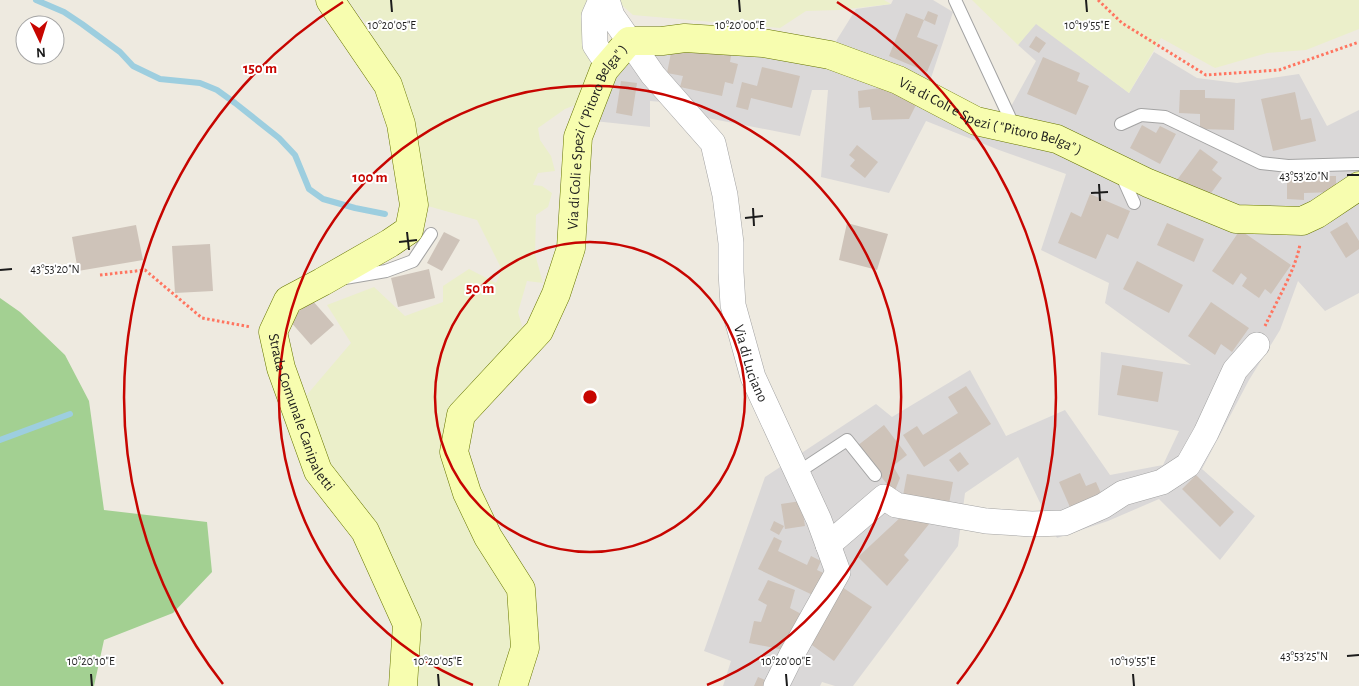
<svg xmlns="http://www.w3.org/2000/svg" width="1359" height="686" font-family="'Alegreya Sans',sans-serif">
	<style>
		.residential { fill: #dad8d8 }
		.farmland { fill: #ebefca }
		.forest { fill: #a3d092 }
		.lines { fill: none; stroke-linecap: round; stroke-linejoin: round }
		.stream { stroke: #9dcedf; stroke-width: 6 }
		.building { fill: #cec3b9 }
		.lane-casing { stroke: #a3a3a3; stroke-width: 14 }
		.street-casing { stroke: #a3a3a3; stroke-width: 26 }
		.secondary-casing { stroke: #667500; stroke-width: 29 }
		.path { stroke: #ff7560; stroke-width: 3; stroke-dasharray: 2.5 2.5; stroke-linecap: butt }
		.lane { stroke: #fff; stroke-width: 12 }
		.street { stroke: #fff; stroke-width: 25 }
		.secondary { stroke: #f7fdaf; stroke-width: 28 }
		.ticks { fill: none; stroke: #1c1c1c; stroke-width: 2 }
		.ring { fill: none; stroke: #c70500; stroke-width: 2.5 }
		.labels { text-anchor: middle; stroke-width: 4; stroke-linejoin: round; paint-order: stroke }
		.street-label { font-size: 15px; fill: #1c1c1c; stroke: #fff }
		.ticks-label { font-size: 12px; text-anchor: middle; fill: #1c1c1c; stroke: #fff; stroke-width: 4; stroke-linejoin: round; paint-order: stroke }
		.centre { fill: #c70500; stroke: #fff; stroke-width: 2.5 }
		.ring-label { font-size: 15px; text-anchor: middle; font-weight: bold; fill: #c70500; stroke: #fff; stroke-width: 4; stroke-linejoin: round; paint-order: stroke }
	</style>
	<rect width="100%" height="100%" fill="#eeeae0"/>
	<path class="residential" d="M893,0H933L953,12L928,87L1004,119L1036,61L1018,45L1036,23L1129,93L1154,52L1197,78L1237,83L1299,74L1327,126L1359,110V293L1325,311L1298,281L1280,330L1249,380L1202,469L1255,516L1220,560L1159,499L1108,521L1057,538L1018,457L965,493L958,546L853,686H835L822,682L820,686H723L731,661L704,651L765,477L876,404L892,417L970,370L1006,436L1065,410L1110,475L1163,465L1179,431L1098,415L1101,352L1191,365L1105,303L1109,283L1041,250L1066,174L999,150L926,121L889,193L821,177L828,90H812L800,136L687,114L676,103L650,101V127L585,120L635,35L833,46L856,9L891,4Z"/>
	<path class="farmland" d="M348,0H589L595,64L583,102L565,109L538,128L540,140L551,156L555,171L538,173L533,185L542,186L552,193L548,207L536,215L535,254L543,283L527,281L518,312L525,336L448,438L519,612L512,653L501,686H409L414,644L312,445L305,397L351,343L327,305L374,287L405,316L443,302V286L469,269L496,283L502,270L477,220L421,204L398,84L367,25Z
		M616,0H884L891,4L839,10L806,11L780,28L633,15Z
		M972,0H1359V29L1306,50L1267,53L1215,68L1161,38L1129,93L1036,24L1018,45Z"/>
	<path class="forest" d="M0,298L20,312L65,355L89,401L104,510L207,522L212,572L173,613L104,640L94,686H0Z"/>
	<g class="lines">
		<path class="stream" d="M36,0L64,12L82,24L120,52L133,66L160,79L200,83L217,90L235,103L279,138L295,155L309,189L323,199L355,208L385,214
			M0,440L70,414"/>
	</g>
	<path class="building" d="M928,11L938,15L935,25L924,20Z
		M906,13L924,20L917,37L938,45L927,72L889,56Z
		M1036,36L1046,43L1039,53L1029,47Z
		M672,48L732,50L730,62L738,64L733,84L725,82L722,96L680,87L683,76L667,73Z
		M1043,57L1080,73L1077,81L1089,86L1076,115L1027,94Z
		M762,67L800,76L792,108L751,98L748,110L736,107L742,82L757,86Z
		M621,81L637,83L632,116L616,113Z
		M887,87L918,101L909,119L872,120L870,107L859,108L858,91Z
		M1180,90H1205V98L1235,99L1234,130L1200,129V114L1179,113Z
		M1295,92L1301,120L1311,118L1316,141L1273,151L1261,99Z
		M1142,125L1156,133L1160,126L1176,134L1160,164L1130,148Z
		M857,145L878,162L865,178L850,166L855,160L849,155Z
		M1200,149L1218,162L1212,170L1222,178L1206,200L1177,180Z
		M1301,176H1336V192L1304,193V200L1287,199V179H1301Z
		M1090,194L1130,211L1118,239L1107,234L1096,259L1058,243L1071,212L1081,217Z
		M1347,222L1359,241V249L1346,258L1330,232Z
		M847,223L888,234L877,270L839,260Z
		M1167,223L1204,239L1194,262L1157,245Z
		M136,225L143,260L78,271L72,237Z
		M1240,230L1291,265L1271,294L1265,289L1259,298L1242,286L1247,278L1241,273L1233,285L1212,271Z
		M444,232L460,240L442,271L427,263Z
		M210,244L213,291L175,293L172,246Z
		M1137,261L1183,285L1169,313L1123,289Z
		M429,269L435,298L398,307L391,278Z
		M312,300L334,325L311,345L289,320Z
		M1211,302L1249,328L1232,352L1221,344L1215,355L1188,336Z
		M1122,365L1163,372L1158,402L1117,395Z
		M966,386L991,424L924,467L903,435L917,426L923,435L958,413L948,397Z
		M884,425L907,455L893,466L900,478L894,493L857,446Z
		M960,452L969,464L958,472L949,460Z
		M1080,473L1086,486L1096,482L1104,500L1073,514L1059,482Z
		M907,474L953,482L948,509L902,501Z
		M1196,475L1234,512L1220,527L1182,489Z
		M801,501L805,526L785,529L781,504Z
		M902,516L934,518L904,555L909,560L887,586L858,557Z
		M774,521L784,526L779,535L770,530Z
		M774,537L782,541L778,551L807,565L811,556L821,561L817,570L830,576L819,598L758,569Z
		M768,580L795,590L790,608L807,617L789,651L749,643L754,621L761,622L767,605L758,600Z
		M842,587L872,607L834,661L805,640Z
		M758,677L770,682L768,686H754Z"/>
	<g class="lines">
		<g class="lane-casing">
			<path id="lane" d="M955,0L1015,129
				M1121,124L1141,115L1165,117L1261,163L1288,166L1359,164
				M1121,174L1134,203
				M345,278L386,271L413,261L431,234
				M797,473L847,440L875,475"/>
		</g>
		<g class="street-casing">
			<g id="street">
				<path d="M601,0L594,16L595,45L608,65"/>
				<path id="s1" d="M607,0L612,16L653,75L713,143L725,195L731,243V272L733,305L753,377L819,520L838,572L791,656L776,686"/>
				<path d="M828,545L884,497L896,505L986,521L1032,524L1064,523L1103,506L1123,493L1162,482L1188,465L1206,433L1235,370L1257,345"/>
			</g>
		</g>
		<g class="secondary-casing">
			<g id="secondary">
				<path id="s2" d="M330,0L388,85L401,124L414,205L409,230L390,243L322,282L288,300L273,332L281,368L318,471L365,531L407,624L403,686"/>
				<path id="s3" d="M513,686L525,648L521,589L488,537L467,493L454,452L461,415L539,331L556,294L571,248L578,137L604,70L629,41H662L685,38L763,43L830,55L898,80L976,121L1057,139L1148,183L1236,219L1302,221L1317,214L1359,186"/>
			</g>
		</g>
		<path class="path" d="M1098,0L1122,23L1206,75L1279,70L1359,42
			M100,275L145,270L202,318L251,327
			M1265,326C1276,302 1296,269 1300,244"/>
		<use href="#lane" class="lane"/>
		<use href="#street" class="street"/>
		<use href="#secondary" class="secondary"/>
	</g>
	<path class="ticks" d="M391,0L392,12M739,0L740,12M1086,0L1087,12M1347,175H1359M1099,184L1100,201M1091,193L1108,192M753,208L754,226M745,218L763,216M407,232L409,250M399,242L417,240M0,270L12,269M1347,656L1359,655M91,674L92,686M438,674L439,686M786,674L787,686M1133,674L1134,686"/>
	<g class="ring">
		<circle cx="590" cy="397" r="155"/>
		<path d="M473 685A311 311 0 1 1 707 685"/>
		<path d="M223 684A466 466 0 0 1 343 2M837 2A466 466 0 0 1 957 684"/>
	</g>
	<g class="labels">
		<g class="street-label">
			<text dy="5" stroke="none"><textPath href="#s3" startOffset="1090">Via di Coli e Spezi ( "Pitoro Belga" )</textPath></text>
			<text dy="5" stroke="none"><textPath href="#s3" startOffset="610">Via di Coli e Spezi ( "Pitoro Belga" )</textPath></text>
			<text dy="5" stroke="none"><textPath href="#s1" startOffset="404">Via di Luciano</textPath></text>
			<text dy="5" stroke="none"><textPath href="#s2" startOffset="512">Strada Comunale Canipaletti</textPath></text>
		</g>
	</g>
	<g class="ticks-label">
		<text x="392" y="29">10°20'05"E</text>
		<text x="740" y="29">10°20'00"E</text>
		<text x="1087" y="29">10°19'55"E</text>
		<text x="1304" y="180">43°53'20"N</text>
		<text x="55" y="273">43°53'20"N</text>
		<text x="1304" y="660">43°53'25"N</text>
		<text x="91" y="665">10°20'10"E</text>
		<text x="438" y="665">10°20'05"E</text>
		<text x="786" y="665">10°20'00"E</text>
		<text x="1133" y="665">10°19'55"E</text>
	</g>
	<circle cx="590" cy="397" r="8" class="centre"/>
	<g class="ring-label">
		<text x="260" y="73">150 m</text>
		<text x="370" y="182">100 m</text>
		<text x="480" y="293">50 m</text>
	</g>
	<g transform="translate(40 40) rotate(176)"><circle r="24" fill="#ffffff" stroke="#a4a4a4"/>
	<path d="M0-4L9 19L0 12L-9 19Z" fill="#c70500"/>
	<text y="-8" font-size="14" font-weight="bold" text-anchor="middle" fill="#1c1c1c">N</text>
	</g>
</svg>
